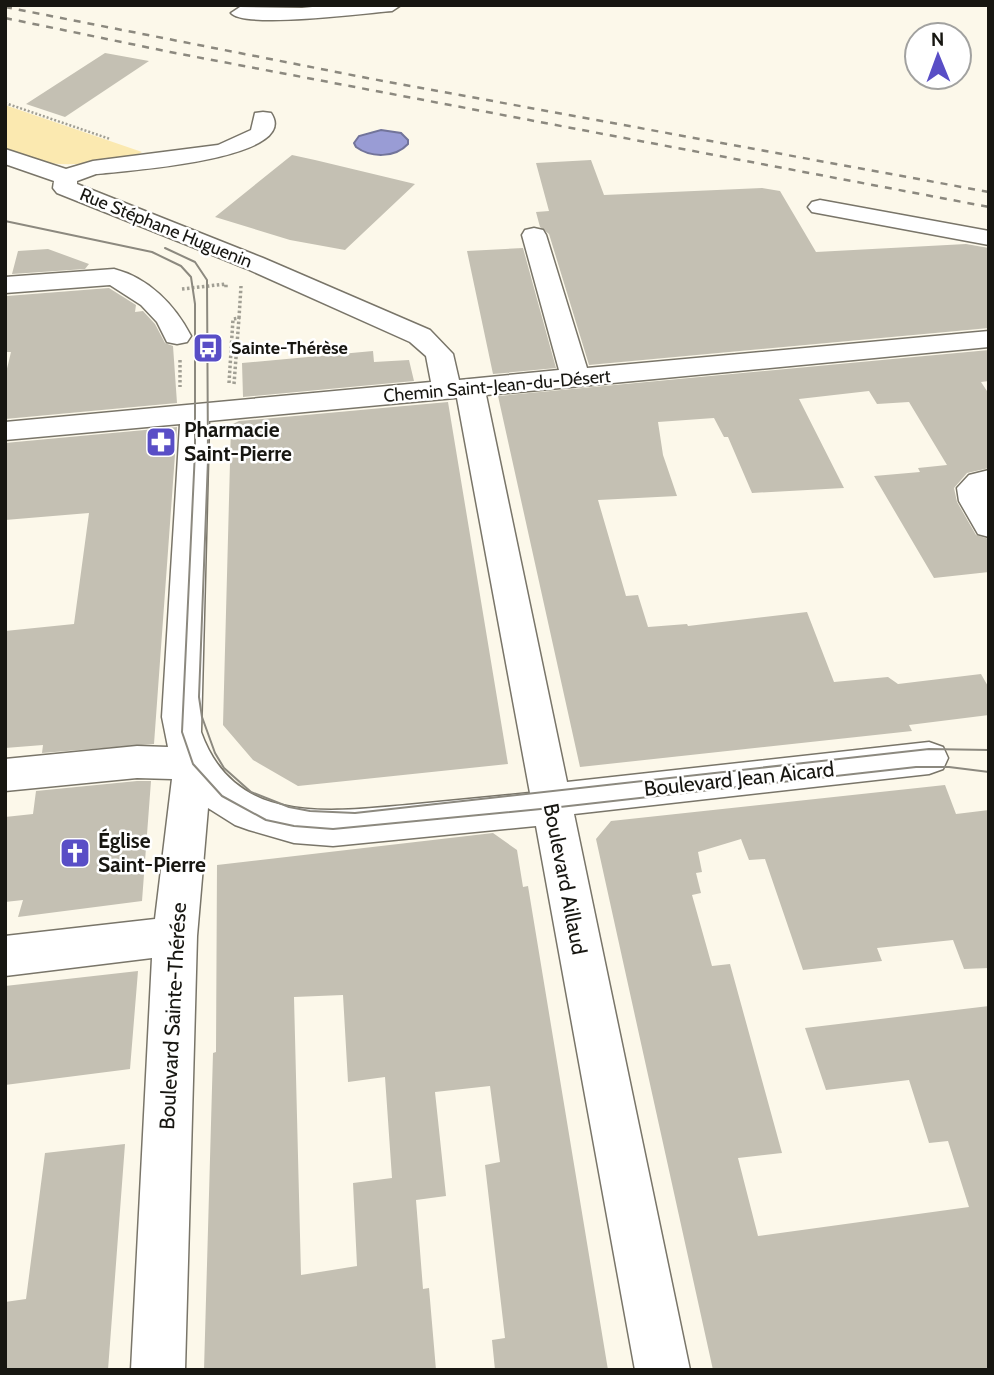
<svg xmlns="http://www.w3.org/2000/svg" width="994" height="1375" font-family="Cabin,sans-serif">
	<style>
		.green { fill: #fbe9b0 }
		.water { fill: #999cd5; stroke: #72749a; stroke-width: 2 }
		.building { fill: #c4c0b3; fill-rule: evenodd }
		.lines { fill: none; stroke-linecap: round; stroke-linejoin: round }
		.minor-casing { stroke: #797569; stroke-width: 3 }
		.path-far1 { stroke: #a19f94; stroke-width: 2.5; stroke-dasharray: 2 2; stroke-linecap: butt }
		.path { stroke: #a19f94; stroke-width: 3.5; stroke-dasharray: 2.5 2.5; stroke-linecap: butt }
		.minor { fill: #fff; fill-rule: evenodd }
		.tram { stroke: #8c897f; stroke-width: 2 }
		.rail { stroke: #8c897f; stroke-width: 2.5; stroke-dasharray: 7 7; stroke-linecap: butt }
		.labels { text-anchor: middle; stroke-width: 5; stroke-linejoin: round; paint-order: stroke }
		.far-street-label { font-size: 18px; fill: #171611; stroke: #fff }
		.far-poi-label { font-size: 18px; font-weight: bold; fill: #171611; stroke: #fff; text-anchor: start }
		.poi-label { font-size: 21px; font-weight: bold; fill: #171611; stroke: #fff; text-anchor: start }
		.street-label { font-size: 21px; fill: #171611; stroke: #fff }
	</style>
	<rect width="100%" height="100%" fill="#fcf8ea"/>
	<path class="green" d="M5,105L142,152C132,158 121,159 110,160C67,167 46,166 5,151Z"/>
	<path class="water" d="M381,130L401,133L408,140V144C395,158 371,158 356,147L354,143L359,136Z"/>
	<path class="building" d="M105,53L149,61L65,117L26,104Z
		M292,155L315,160L415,184L345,250L290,240L215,217Z
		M591,160L604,195L762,188L780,191L816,252L966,244L989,248V328L589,365L549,234L540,227L536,212L549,211L536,163Z
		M523,248L556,368L493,374L467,251Z
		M48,249L89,264L85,269L12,274L18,251Z
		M109,288L136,305L135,312L143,311L155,324L165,343L173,346L177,403L5,419V377L11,352H5L7,296Z
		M989,350V381L981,382L989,394V468L967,473L954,488L957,502L976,535L989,539V572L934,578L874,476L920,472L918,468L947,465L909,402L877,404L869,391L799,399L844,488L752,493L728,437H724L714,418L658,422L663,455L677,496L598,500L626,596L638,595L648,627L687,624L688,626L807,612L834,682L888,677L898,684L981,674L989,688V715L909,725L912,731L580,767L498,396Z
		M373,351L374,362L409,360L414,381L243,397L242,363Z
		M448,402L508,764L298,786L253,760L223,725L231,425L239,421Z
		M177,427L154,744L42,753L43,745L5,748V631L74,624L89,513L5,520V443Z
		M137,781H151L142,901L18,917L23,900L5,902V817L33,814L36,791Z
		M945,785L956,814L989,810V968L964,969L953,940L877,948L882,961L803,970L765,859L749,860L741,839L698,852L702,872L696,873L701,893L692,895L712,966L730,964L782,1153L738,1158L758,1236L969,1207L948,1141L929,1143L909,1080L826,1090L805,1028L989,1006V1370H713L596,839L611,821Z
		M493,833L517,850L523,887L528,886L608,1370H495L492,1340L505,1338L485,1165L500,1162L490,1086L435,1092L446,1196L416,1200L423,1289L429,1288L436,1370H204L213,1053L216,1052L217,865ZM343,995L348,1082L385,1077L392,1178L353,1183L357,1266L301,1275L294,997Z
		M138,971L130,1069L5,1085V986Z
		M125,1144L108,1370H5V1302L26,1299L45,1153Z"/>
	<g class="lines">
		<g class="minor-casing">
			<path id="minor" d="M333,5H401L392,11C367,13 244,29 231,13L240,7L302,8Z
				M263,112L271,113C303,160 120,171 96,174L77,181V184L263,258L430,330L453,354L459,380L559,370L522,235L525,230L534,228L543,230L546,235L587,368L989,331V347L486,395L567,782L929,742L943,747L948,758L943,769L929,774L574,814L690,1370H635L536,826L333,846L294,843L249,830L235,825L208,808L197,936L185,1370H131L152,958L5,976V936L155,919L172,779L137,778L5,791V759L137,746L168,747L162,717L180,424L5,440V422L431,382L426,356L410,342L245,268L57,193L53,188L54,181L5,164V149L66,169L93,161L218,145L251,130L255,113ZM455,398H457L530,793C489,797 448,801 407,805C327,812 234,825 201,732L209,421Z
				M820,200L989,231V245L812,212L808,207L812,202Z
				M114,269C149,278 175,305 191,336L187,342L177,344L167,342L157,322L141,305L110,285L5,293V277Z
				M989,470V537L978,534L959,501L957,488L969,475Z"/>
		</g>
		<path class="path-far1" d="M5,103L110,139"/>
		<path class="path" d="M182,289L226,284V288
			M180,360V387
			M229,383L233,319L239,318L241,286
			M234,384L239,318"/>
		<use href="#minor" class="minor"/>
		<path class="tram" d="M5,221L152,252L181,266L191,277L195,304V451L182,732L193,764L222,796L266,820L294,826L333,829L551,808L916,767H949L989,772
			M165,248L195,262L207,280L208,460L199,697L202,717L215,753L224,768L251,792L289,807L310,811L355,813L929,749L989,750"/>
		<path class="rail" d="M5,7L367,78L989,192
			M5,18L170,52L989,207"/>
	</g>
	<defs>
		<g id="bus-square" transform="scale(1.575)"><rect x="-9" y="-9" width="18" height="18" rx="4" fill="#594ec6" stroke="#fff"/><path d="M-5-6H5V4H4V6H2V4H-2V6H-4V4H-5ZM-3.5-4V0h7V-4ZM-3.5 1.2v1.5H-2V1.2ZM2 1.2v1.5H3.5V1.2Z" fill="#fff"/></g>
		<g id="pharmacy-square" transform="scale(1.575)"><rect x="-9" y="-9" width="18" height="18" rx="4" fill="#594ec6" stroke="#fff"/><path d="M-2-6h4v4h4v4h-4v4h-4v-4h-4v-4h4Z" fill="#fff"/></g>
		<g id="church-square" transform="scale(1.575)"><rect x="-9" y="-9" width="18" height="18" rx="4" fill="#594ec6" stroke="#fff"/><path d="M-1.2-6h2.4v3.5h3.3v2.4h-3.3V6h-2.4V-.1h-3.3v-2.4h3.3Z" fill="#fff"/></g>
	</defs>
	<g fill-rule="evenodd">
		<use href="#bus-square" x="208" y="348"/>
		<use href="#pharmacy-square" x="161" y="442"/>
		<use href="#church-square" x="75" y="853"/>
	</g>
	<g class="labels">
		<g class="far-street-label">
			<text transform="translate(166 228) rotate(22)" y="6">Rue Stéphane Huguenin</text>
			<text transform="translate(497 386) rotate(-5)" y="6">Chemin Saint-Jean-du-Désert</text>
		</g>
		<g class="far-poi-label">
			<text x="231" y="354">Sainte-Thérèse</text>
		</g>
		<g class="poi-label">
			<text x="184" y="437">Pharmacie<tspan x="184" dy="24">Saint-Pierre</tspan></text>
			<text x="98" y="848">Église<tspan x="98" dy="24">Saint-Pierre</tspan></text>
		</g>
		<g class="street-label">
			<text transform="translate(739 779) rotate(-6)" y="7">Boulevard Jean Aicard</text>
			<text transform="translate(565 879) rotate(79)" y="7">Boulevard Aillaud</text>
			<text transform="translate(173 1016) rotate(-87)" y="7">Boulevard Sainte-Thérése</text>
		</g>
	</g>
	<rect width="994" height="1375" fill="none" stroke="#171611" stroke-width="14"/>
	<g transform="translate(938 56) rotate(359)"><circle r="33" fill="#ffffff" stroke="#a2a2a0" stroke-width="2"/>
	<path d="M0-5L12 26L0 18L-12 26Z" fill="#594ec6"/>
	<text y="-10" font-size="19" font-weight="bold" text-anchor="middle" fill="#171611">N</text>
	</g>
</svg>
